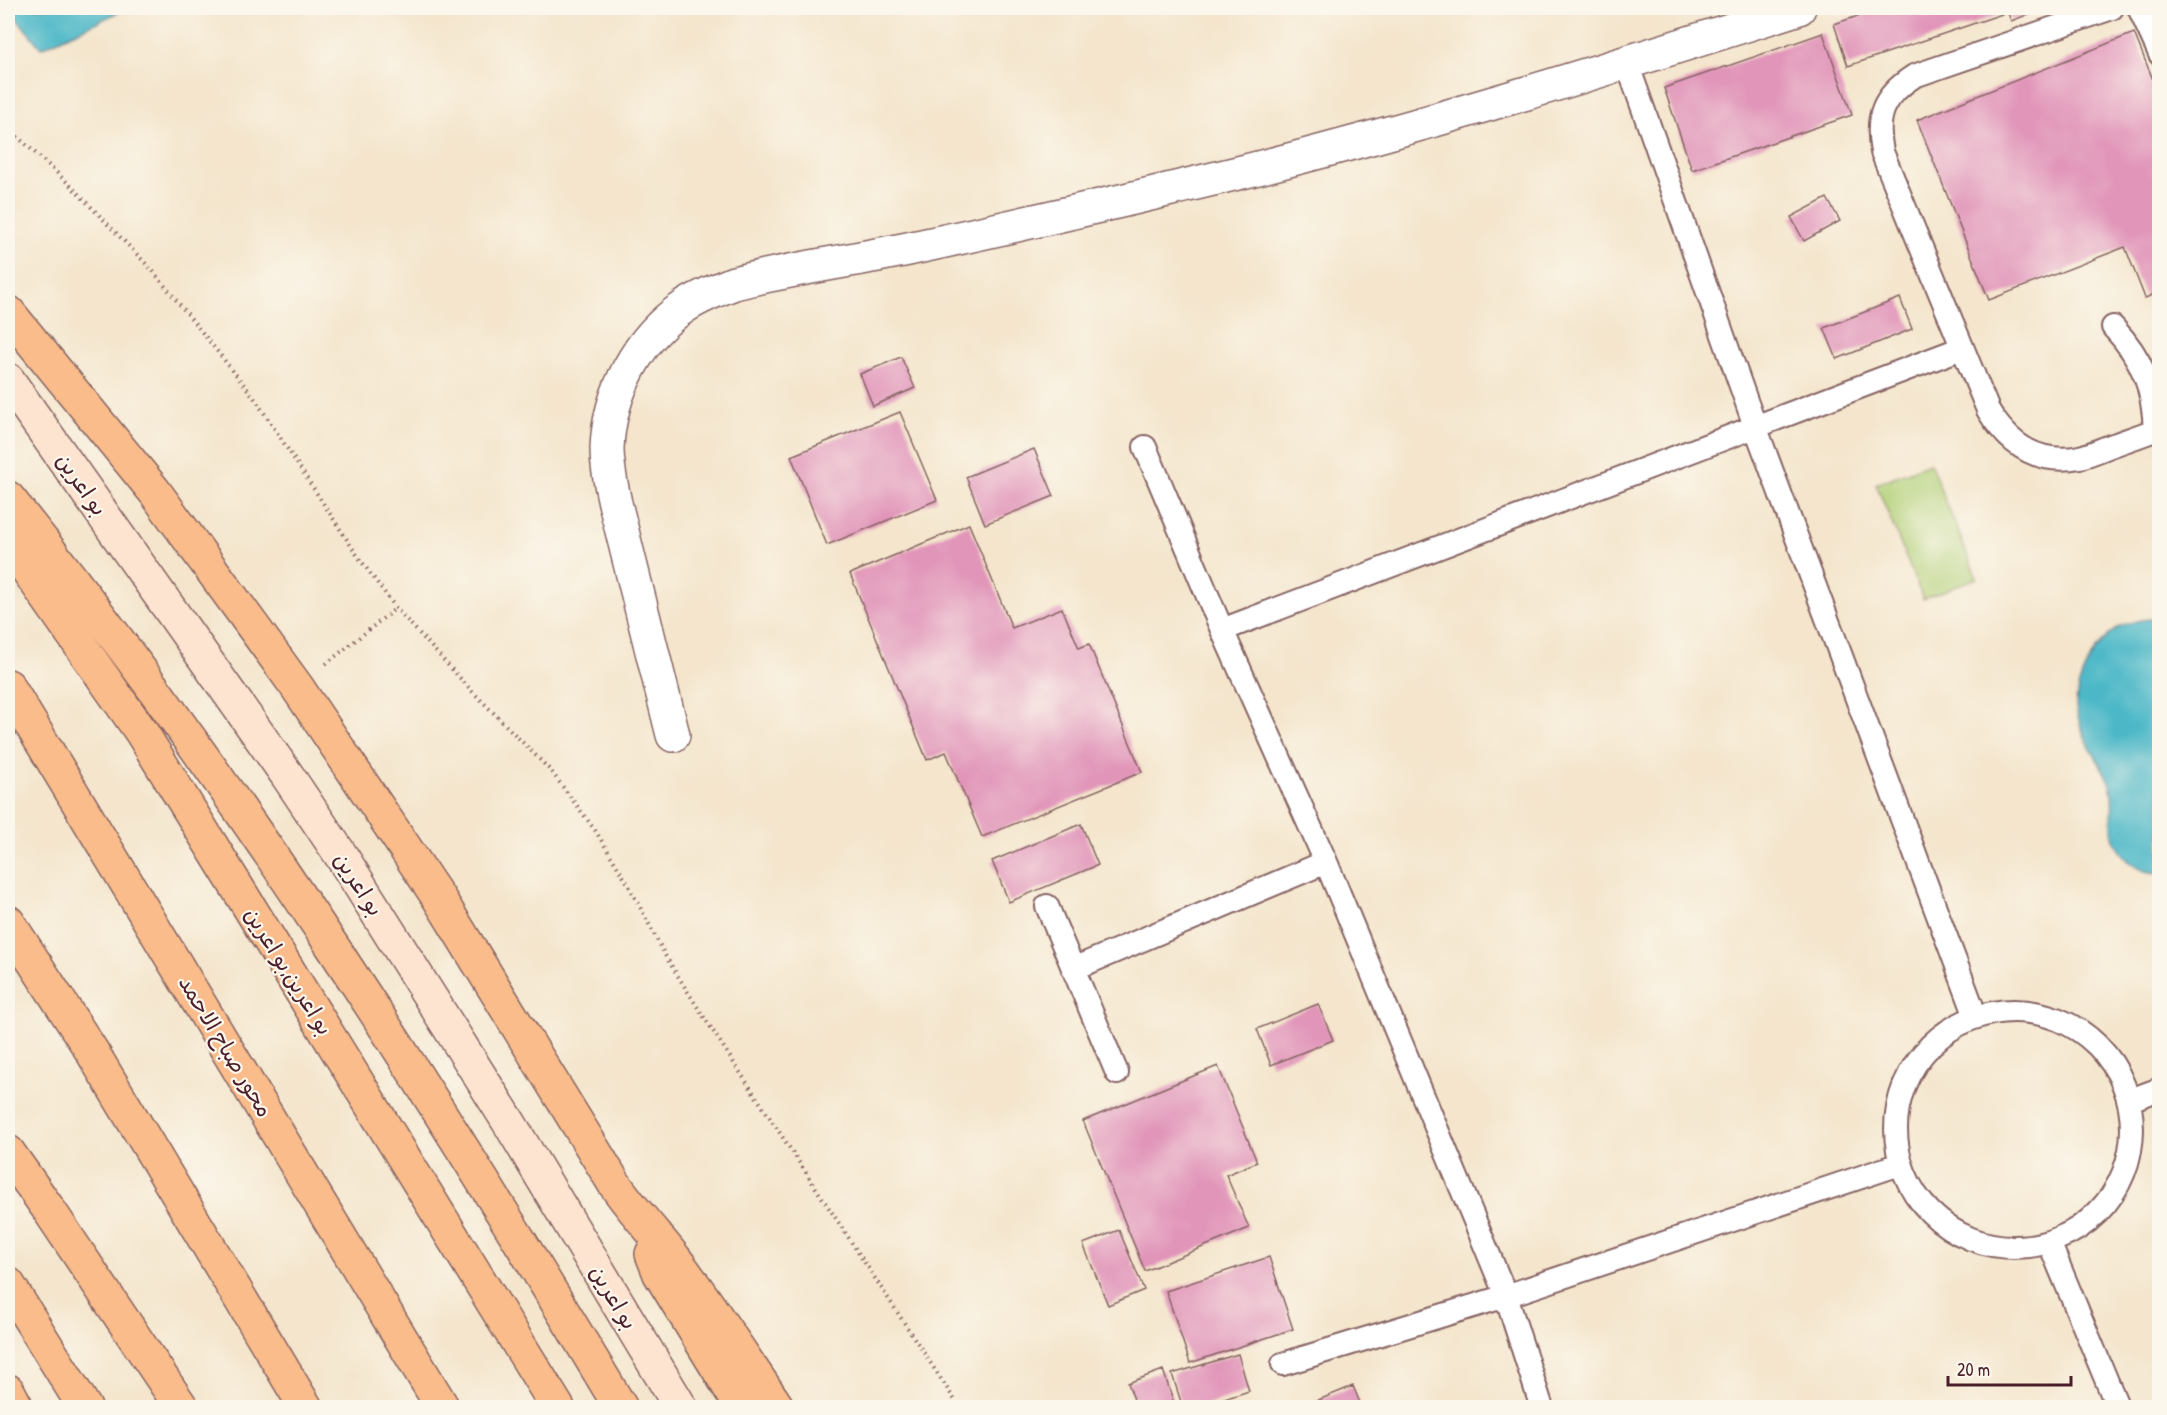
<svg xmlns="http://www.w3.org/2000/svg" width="2167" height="1415" font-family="'Patrick Hand','Playpen Sans Arabic',sans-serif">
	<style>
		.green { fill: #b0cf76; stroke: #7d7750; stroke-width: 1.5 }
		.water { fill: #4bb7c7; stroke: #4a6b79; stroke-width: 1.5 }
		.building { fill: #e195b9 }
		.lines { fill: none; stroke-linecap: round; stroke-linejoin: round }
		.service-casing { stroke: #866463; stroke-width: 26 }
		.minor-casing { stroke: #866463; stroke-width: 36 }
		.secondary-casing { stroke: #866463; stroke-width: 36 }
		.trunk-casing { stroke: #866463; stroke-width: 36 }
		.path { stroke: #866463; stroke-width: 4; stroke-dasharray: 1.5 4.5; stroke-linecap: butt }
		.service { stroke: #fff; stroke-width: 22 }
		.minor { stroke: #fff; stroke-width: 33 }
		.secondary { stroke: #fde4d0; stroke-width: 33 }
		.trunk { stroke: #f9bc8a; stroke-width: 33 }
		.labels { text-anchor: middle; stroke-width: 4.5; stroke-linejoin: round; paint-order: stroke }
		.street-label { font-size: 22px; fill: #4a1f2b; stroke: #fbf7ec }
	</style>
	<rect width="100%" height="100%" fill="#fbf7ec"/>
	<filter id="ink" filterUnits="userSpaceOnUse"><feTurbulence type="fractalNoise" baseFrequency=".0167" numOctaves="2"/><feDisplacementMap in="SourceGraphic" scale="12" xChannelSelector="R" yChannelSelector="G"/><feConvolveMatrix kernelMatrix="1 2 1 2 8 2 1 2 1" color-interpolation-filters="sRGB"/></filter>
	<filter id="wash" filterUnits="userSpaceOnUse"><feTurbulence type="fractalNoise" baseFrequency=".008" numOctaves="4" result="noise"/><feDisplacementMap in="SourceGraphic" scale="24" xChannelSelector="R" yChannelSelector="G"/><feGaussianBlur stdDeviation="1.35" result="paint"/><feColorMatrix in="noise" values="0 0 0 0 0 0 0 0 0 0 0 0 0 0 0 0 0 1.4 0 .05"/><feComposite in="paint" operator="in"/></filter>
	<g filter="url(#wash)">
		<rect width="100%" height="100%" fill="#f4e5cc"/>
		<path class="green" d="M1930,463L1977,578L1923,599L1876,484Z"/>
		<path class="water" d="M8,8H128L41,48Z
			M2159,618L2160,873H2159C2137,873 2115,854 2112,831C2111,816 2115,800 2110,785C2104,766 2089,751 2083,732C2080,724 2076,713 2076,705C2076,677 2096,642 2119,627C2130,621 2147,619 2159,618Z"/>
		<g id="blocks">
			<path class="building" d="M1882,8H2000L2002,14L1848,66L1834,24Z
				M2006,8H2045L2011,21Z
				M1823,33L1852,115L1692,170L1664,88Z
				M2134,33L2160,97V292L2145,298L2125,247L1989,300L1917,120Z
				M1827,198L1840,221L1804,241L1791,217Z
				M1900,298L1912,329L1837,359L1824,328Z
				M2160,304V323H2159L2153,307Z
				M901,357L915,388L873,406L860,374Z
				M900,412L937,500L827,545L791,456Z
				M1034,449L1054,496L985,524L966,477Z
				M969,524L1012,628L1062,608L1079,648L1089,644L1142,772L982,837L946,752L927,760L850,574Z
				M1081,824L1098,865L1009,902L992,861Z
				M1318,1004L1333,1040L1271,1065L1257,1029Z
				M1218,1066L1257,1162L1226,1175L1249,1228L1145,1271L1083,1121Z
				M1119,1230L1144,1290L1108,1305L1083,1244Z
				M1269,1257L1293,1329L1190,1363L1166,1291Z
				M1238,1354L1249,1391L1196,1408H1183L1172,1374Z
				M1163,1370L1174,1403L1162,1408H1137L1128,1383Z
				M1353,1386L1362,1408H1301V1407Z"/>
		</g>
	</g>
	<g filter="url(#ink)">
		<use href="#blocks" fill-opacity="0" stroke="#866463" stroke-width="1.5"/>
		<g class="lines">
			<g class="service-casing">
				<path id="service" d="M2112,8L1914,76C1883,96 1875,116 1882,152L1988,410C2009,445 2038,465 2080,457C2092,454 2104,448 2116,444C2130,439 2145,434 2160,428
					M2139,8L2160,54
					M1627,63L1755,426L1976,1017
					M2113,327C2143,359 2153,387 2155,430
					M1145,447L1222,630L1326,862L1506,1296L1542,1408
					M1222,630L1962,348
					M1047,906L1117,1073
					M1073,969L1326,862
					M1896 1129a118 118 0 1 1 236 0a118 118 0 1 1-236 0Z
					M2130,1100L2160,1089
					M2049,1242L2118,1408
					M1283,1364L1506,1296L1900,1164"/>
			</g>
			<g class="minor-casing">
				<path id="minor" d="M673,735L615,503C611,485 607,467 607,448C609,394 638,337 684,307C700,296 717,290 734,283C791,269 850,261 908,249C1020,225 1131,199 1242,172C1430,125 1614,67 1799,8"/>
			</g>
			<g class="secondary-casing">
				<path id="secondary" d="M8,380L287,775L342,857L510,1124L681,1408"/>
			</g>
			<g class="trunk-casing">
				<path id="trunk" d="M8,312L155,492L297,687L440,900L614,1183C632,1210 655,1233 675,1259C711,1307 744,1358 778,1408
					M8,498C237,784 433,1094 621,1408
					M8,542L142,733L558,1408
					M8,686L443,1408
					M8,922L91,1050L306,1408
					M8,1152L47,1207L182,1408
					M652,1254L660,1274L742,1408
					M8,1284L85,1408
					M8,1391L17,1408"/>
			</g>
			<path class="path" d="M8,128L68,183L153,271L253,396L359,558L396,608L469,688L551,771L595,830L628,884L666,957L698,1008L960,1408
				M326,664L396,608"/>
			<use href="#service" class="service"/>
			<use href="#minor" class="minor"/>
			<use href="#secondary" class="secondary"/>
			<use href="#trunk" class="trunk"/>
		</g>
	</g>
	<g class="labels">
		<g class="street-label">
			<text transform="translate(82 484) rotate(55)" y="8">بو اعرين</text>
			<text transform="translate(359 884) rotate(57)" y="8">بو اعرين</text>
			<text transform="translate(289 971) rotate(58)" y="8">بو اعرين,بو اعرين</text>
			<text transform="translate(226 1046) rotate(59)" y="8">محور صباح الاحمد</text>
			<text transform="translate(614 1297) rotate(59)" y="8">بو اعرين</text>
		</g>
	</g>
	<rect width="2167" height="1415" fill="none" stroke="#fbf7ec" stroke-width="30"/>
	<path d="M1948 1376v9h123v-9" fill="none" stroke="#4a1f2b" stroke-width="3"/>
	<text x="1957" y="1376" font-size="18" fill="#4a1f2b" stroke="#fbf7ec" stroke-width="4.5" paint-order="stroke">20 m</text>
</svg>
